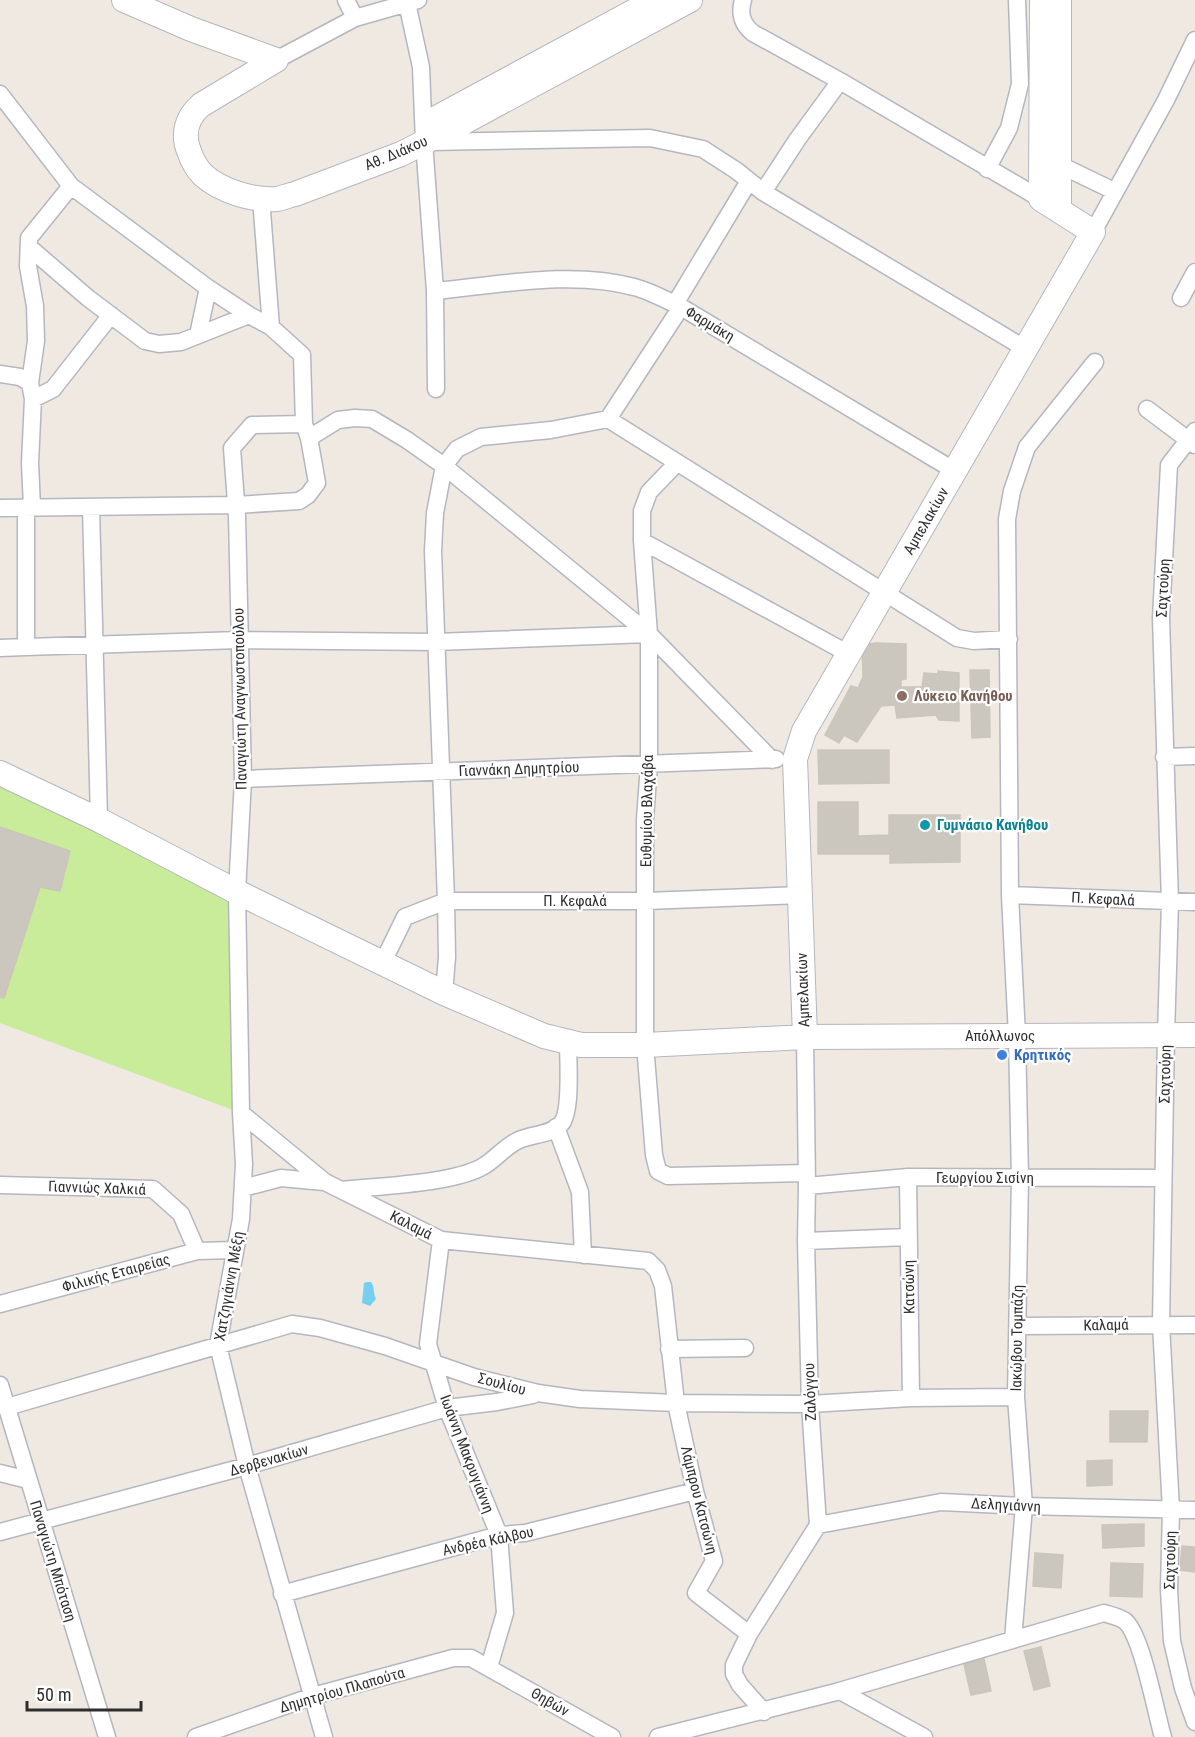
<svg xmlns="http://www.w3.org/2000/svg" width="1195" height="1737" font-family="'Roboto Condensed',sans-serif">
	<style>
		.pitch { fill: #c9ec9a }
		.water { fill: #75cff0 }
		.building { fill: #cbc7bf; stroke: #cbc5ba; stroke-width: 1.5 }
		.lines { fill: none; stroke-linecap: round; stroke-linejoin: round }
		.street-casing { stroke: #b4b7c1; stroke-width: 19 }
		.secondary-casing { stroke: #b4b7c1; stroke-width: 26 }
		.street { stroke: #fff; stroke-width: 16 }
		.secondary { stroke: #fff; stroke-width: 24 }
		.education-dot { fill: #8d6e63; stroke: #fff; stroke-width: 2 }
		.culture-dot { fill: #0f9aa8; stroke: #fff; stroke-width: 2 }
		.shop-dot { fill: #3f7fe0; stroke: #fff; stroke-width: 2 }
		.labels { text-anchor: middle; stroke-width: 4.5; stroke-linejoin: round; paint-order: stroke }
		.street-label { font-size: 15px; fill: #2e2e2e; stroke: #fff }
		.education-label { font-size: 15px; font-weight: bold; fill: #785e54; stroke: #fff; text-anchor: start }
		.culture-label { font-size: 15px; font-weight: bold; fill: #0d838f; stroke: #fff; text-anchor: start }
		.shop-label { font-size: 15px; font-weight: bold; fill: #366cbe; stroke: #fff; text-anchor: start }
	</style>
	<rect width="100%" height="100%" fill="#efe9e1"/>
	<path class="pitch" d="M0,773L237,892L241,1113L0,1023Z"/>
	<path class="water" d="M367,1282H371C375,1287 373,1294 376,1299L370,1306L362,1303L364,1283Z"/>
	<path class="building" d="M876,643L906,644V679L901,680V687H922L924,673L938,674V671L959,673V721L939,720L936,715L897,718L895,705L881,706L857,742L844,735L839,743L825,735L851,686L858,688L863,677L862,645Z
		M970,670H989L990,737L972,738Z
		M818,750H889V783L819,784Z
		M818,802H858V836L889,835V815H960V862L890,863V854H818Z
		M0,827L70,851L60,891L40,887L4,998L0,997Z
		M1110,1411H1148L1147,1442H1110Z
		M1112,1460V1485L1087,1486V1461Z
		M1144,1524V1546L1103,1548L1102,1525Z
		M1182,1546L1195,1547V1572L1180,1570Z
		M1035,1553L1063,1555L1061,1588L1033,1586Z
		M1111,1563L1143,1564L1142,1597L1110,1596Z
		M1041,1647L1050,1686L1034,1690L1024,1651Z
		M984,1659L991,1691L971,1695L964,1664Z"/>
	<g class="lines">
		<g class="street-casing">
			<path id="street" d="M346,0L355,18
				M743,0C739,14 742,24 753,33L840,81L1041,199
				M407,3L421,67L424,142L435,291L436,389
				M276,60L355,18L418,0
				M0,94L71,186L208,288L249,315L271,327L302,355L304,424L309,438L338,420L355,418L372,419L407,440L444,466L649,634L772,760
				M431,142L650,138L703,149L737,171L763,192L1026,349
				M1058,164L1114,191
				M987,169L1009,128L1020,84L1017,0
				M763,192L797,140L840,81
				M261,198L271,327
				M1093,232L1166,100L1195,40
				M29,247L88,298L145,341L159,344L181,342L249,315
				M435,291C498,285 573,270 634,287C650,291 666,300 681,307L955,471
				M1181,298L1195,272
				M675,304L749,181
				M198,335L208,288
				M0,374L20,377L30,383L33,399L30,463L32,507
				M30,383L36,341L35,306L28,266L29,238L71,186
				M33,399L53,389L111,315
				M1147,409L1195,445
				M608,419L681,307
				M304,424L252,425L232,448L237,516L243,779L237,892L241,1113L244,1164L241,1219L218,1345L247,1466L324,1737
				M1195,431L1169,465L1161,618L1170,902L1166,1035L1161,1324L1171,1510L1169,1590L1172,1641L1183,1688L1195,1722
				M677,463L649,492L642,511V541L649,634V765L645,819V1045L654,1155L658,1171L668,1176L806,1173
				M26,507V647L239,640L436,642L649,634
				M91,507L99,820
				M0,508L236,505L299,501L308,495L317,483L309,438
				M642,541L849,654
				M0,648L26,647
				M1164,757L1195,756
				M243,779L776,759
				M1010,895L1195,902
				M382,964L405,917L446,901H646L801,895
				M444,993L447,957L446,901L433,551L435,513L444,466L457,449L481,437L551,430L608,419L957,638L974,641L1009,639
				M241,1113L325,1182L441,1240L648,1261L657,1270L663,1286L676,1403L695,1491L714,1561L696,1593L749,1634
				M556,1127L580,1192L583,1255
				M908,1177L911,1398
				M0,1185L153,1189L181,1214L197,1251
				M807,1186L908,1177L1163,1178
				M243,1188L281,1178L324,1182
				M342,1190C378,1186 451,1184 482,1167C495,1160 505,1146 519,1140C532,1134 551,1135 561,1124C572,1112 568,1059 568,1042
				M441,1240L428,1344L447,1408L499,1535L505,1613L489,1667
				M806,1241L907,1237
				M0,1304L197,1251L234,1250
				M1018,1326L1195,1325
				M669,1349L745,1348
				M0,1385L107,1737
				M7,1407L292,1324L320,1328L385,1346L474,1377L538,1393L580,1399L676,1403L810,1404L911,1398L1016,1397
				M0,1473L28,1480
				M818,1525L941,1502L1024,1506L1195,1510
				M0,1532L247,1466L447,1408L497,1402L533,1395
				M282,1594L499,1535L525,1533L695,1491
				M1013,1640L1024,1506L1016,1397L1020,1178L1017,1036L1010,895L1007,519L1012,491L1027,447L1095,362
				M836,1692L1104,1613C1110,1615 1120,1617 1125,1621C1142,1635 1156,1714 1163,1737
				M764,1712L740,1685L734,1674V1665L749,1634L818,1525L810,1404L806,1241L807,1186L805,1037
				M196,1737L313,1696L453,1658H471L612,1737
				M658,1737L840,1691L924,1737"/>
		</g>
		<g class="secondary-casing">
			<path id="secondary" d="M124,0L191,29L276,60
				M276,60L201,105C187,117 182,134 189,151C192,160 196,168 203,175C221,191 253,201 277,199C283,198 289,195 295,194L401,154L466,121L690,0
				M429,122L655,0
				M1059,210V0
				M0,773L99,820L237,892L444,993L544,1036L581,1045H645L805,1037L1195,1035
				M805,1037L795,759L804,731L1093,232L1041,199L1042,0"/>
		</g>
		<use href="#street" class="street"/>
		<use href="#secondary" class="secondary"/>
	</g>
	<circle class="education-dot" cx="902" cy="696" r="6"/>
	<circle class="culture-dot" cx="925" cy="825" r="6"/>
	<circle class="shop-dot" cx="1002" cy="1055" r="6"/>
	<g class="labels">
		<g class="street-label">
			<text transform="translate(396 153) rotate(-23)" y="5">Αθ. Διάκου</text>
			<text transform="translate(710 324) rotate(31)" y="5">Φαρμάκη</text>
			<text transform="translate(926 521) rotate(-60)" y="5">Αμπελακίων</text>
			<text transform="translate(1163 588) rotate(-87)" y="5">Σαχτούρη</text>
			<text transform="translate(240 699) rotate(-91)" y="5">Παναγιώτη Αναγνωστοπούλου</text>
			<text transform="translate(519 769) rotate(-2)" y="5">Γιαννάκη Δημητρίου</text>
			<text transform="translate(647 811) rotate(-89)" y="5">Ευθυμίου Βλαχάβα</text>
			<text transform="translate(1103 899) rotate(3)" y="5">Π. Κεφαλά</text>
			<text x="575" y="906">Π. Κεφαλά</text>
			<text transform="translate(803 990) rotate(-92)" y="5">Αμπελακίων</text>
			<text x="1000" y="1041">Απόλλωνος</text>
			<text transform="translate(1165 1074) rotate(-89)" y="5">Σαχτούρη</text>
			<text x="985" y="1183">Γεωργίου Σισίνη</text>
			<text transform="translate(97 1188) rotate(2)" y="5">Γιαννιώς Χαλκιά</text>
			<text transform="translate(411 1225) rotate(27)" y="5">Καλαμά</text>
			<text transform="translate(116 1273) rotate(-15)" y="5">Φιλικής Εταιρείας</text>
			<text transform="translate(229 1286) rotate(-80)" y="5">Χατζηγιάννη Μέξη</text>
			<text transform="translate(909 1287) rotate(-91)" y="5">Κατσώνη</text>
			<text transform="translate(1106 1325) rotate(-1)" y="5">Καλαμά</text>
			<text transform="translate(1017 1338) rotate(-89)" y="5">Ιακώβου Τομπάζη</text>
			<text transform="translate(502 1384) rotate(15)" y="5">Σουλίου</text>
			<text transform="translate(810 1392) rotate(-92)" y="5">Ζαλόγγου</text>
			<text transform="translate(467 1454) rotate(69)" y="5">Ιωάννη Μακρυγιάννη</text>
			<text transform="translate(269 1460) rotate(-16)" y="5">Δερβενακίων</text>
			<text transform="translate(699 1500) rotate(76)" y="5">Λάμπρου Κατσώνη</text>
			<text transform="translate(1006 1505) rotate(3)" y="5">Δεληγιάννη</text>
			<text transform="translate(488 1541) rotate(-12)" y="5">Ανδρέα Κάλβου</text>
			<text transform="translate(1170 1560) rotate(-89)" y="5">Σαχτούρη</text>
			<text transform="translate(53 1561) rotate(73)" y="5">Παναγιώτη Μπόταση</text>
			<text transform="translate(342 1690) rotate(-16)" y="5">Δημητρίου Πλαπούτα</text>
			<text transform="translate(550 1702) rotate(30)" y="5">Θηβών</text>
		</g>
		<g class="education-label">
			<text x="914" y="701">Λύκειο Κανήθου</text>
		</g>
		<g class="culture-label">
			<text x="937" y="830">Γυμνάσιο Κανήθου</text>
		</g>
		<g class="shop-label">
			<text x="1014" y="1060">Κρητικός</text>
		</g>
	</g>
	<path d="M27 1701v9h114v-9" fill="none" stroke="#2e2e2e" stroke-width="3"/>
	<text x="36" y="1701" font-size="18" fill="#2e2e2e" stroke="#ffffff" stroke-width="4.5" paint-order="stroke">50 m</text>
</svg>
